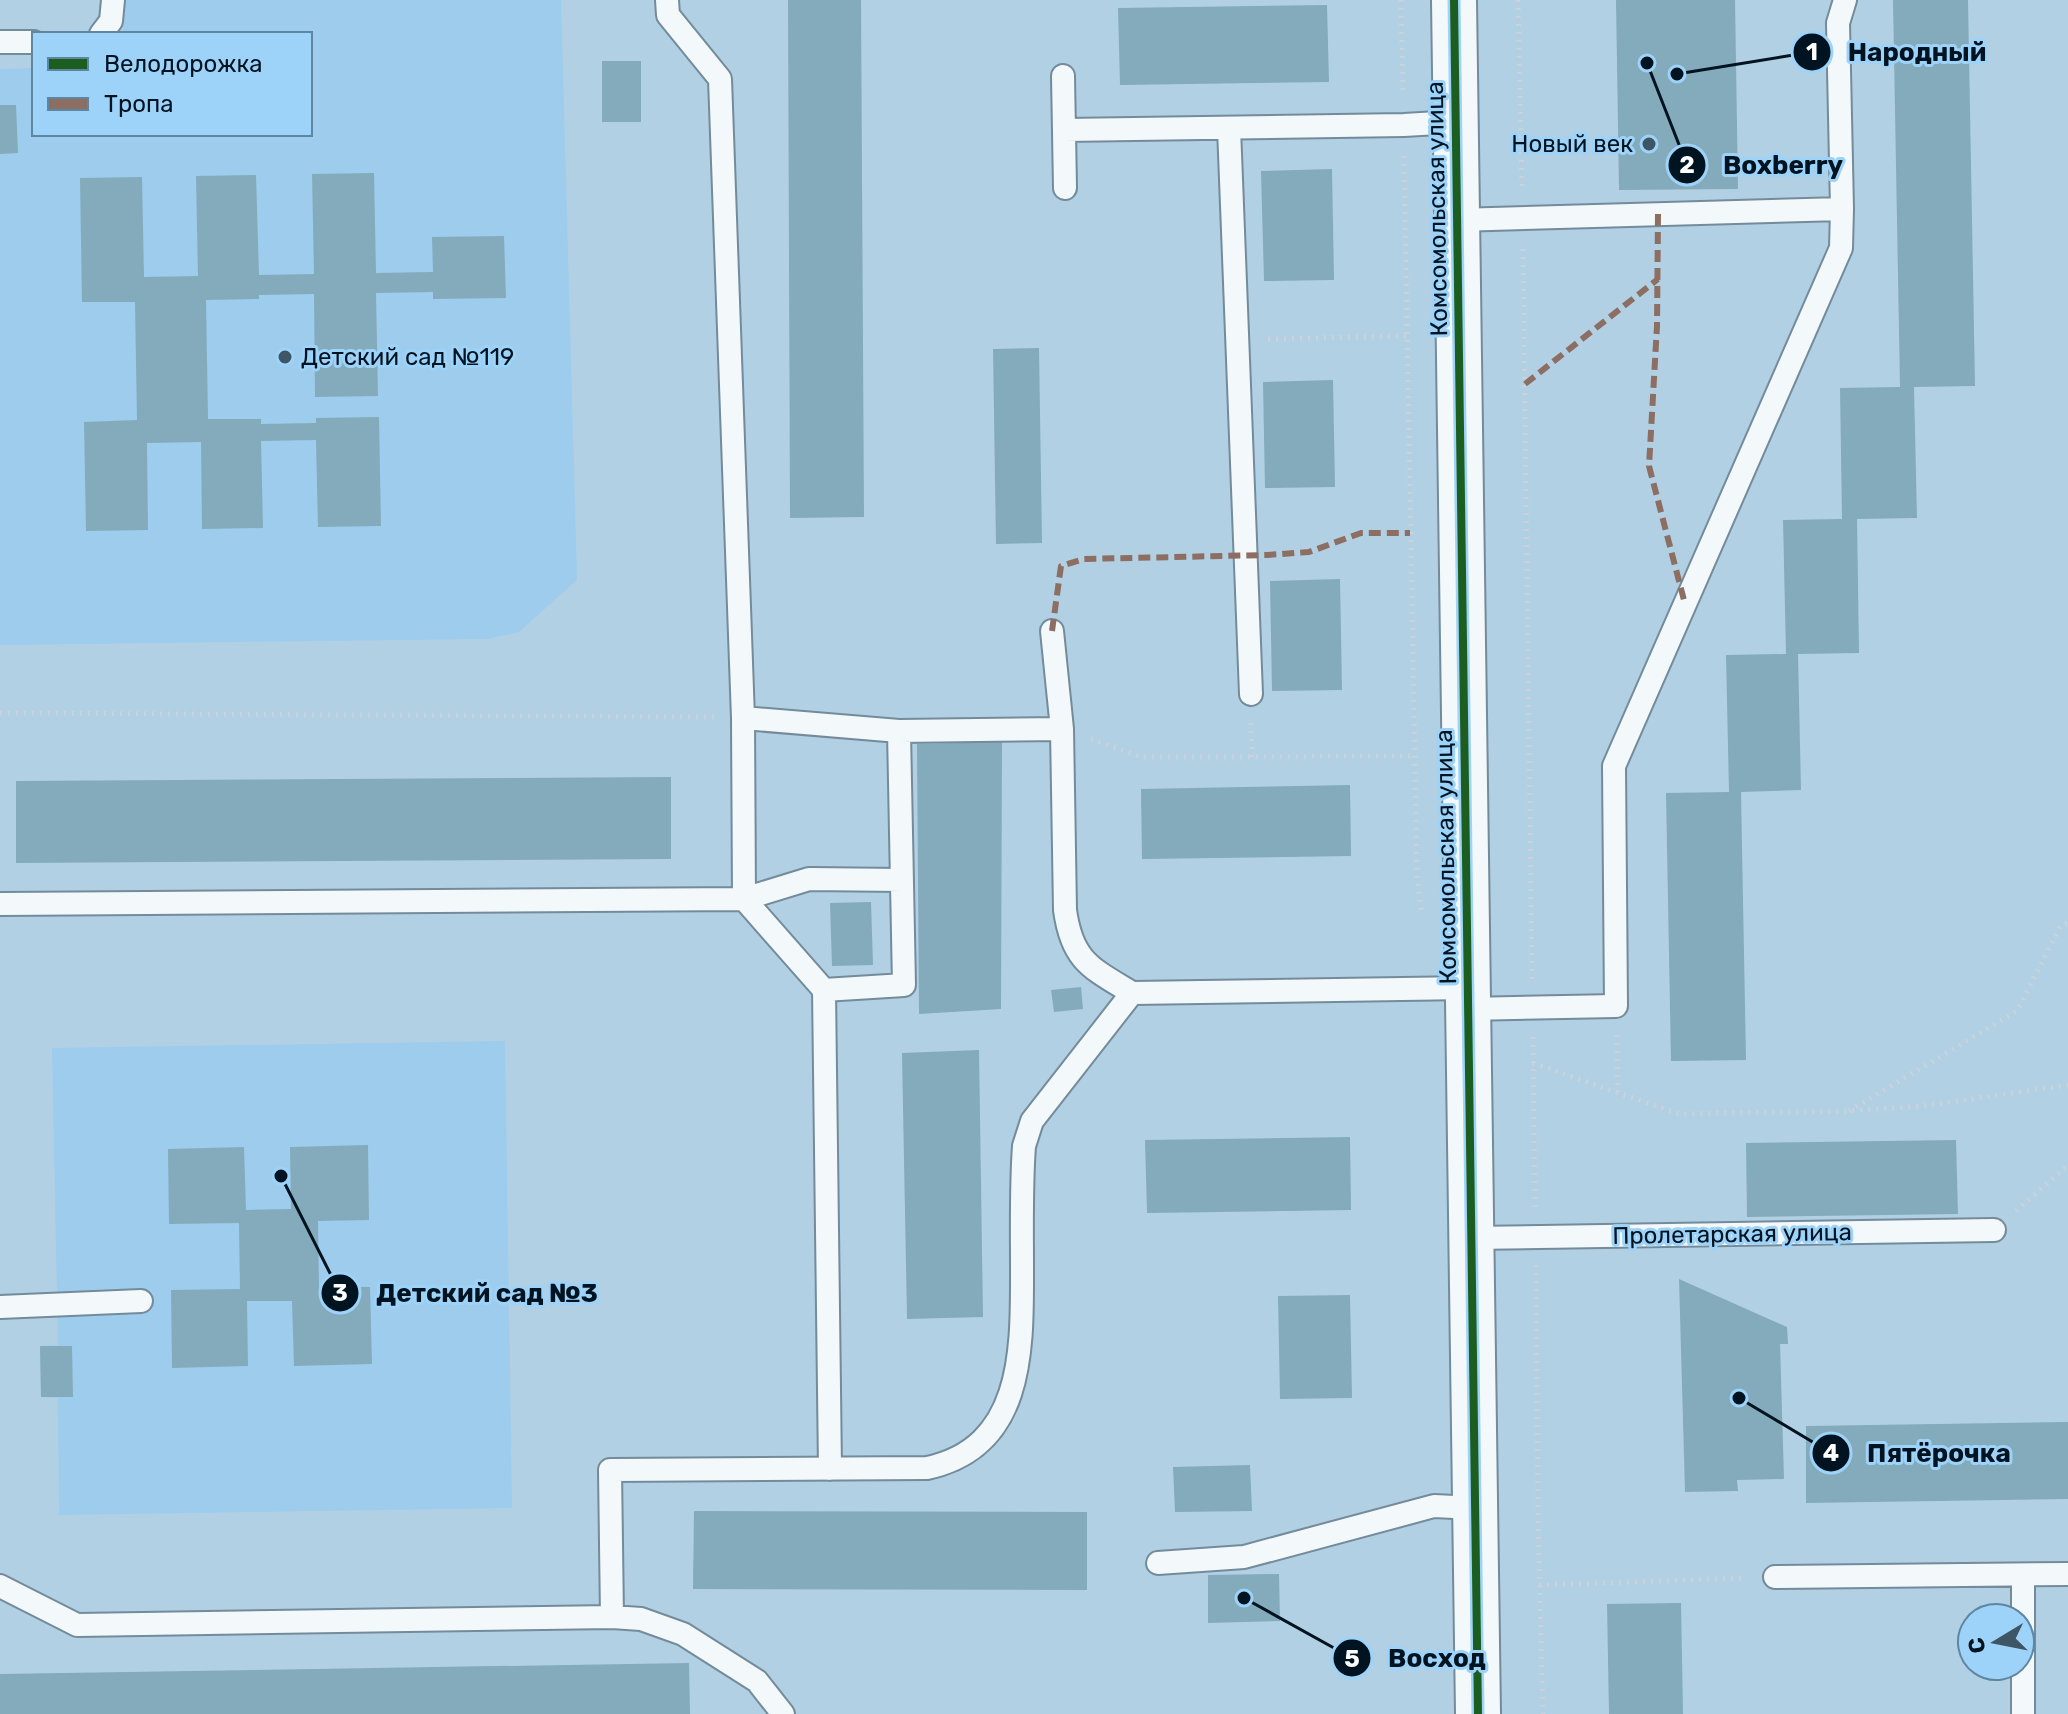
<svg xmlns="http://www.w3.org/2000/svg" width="2068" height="1714" font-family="Rubik,sans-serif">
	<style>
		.built { fill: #9dcced }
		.building { fill: #83abbb }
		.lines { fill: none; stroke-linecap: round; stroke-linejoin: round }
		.service-casing { stroke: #738b9a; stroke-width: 26 }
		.tertiary-casing { stroke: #738b9a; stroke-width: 48 }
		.path { stroke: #c9d3d9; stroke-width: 5; stroke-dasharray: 2 6; stroke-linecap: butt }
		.service { stroke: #f3f8fb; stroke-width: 22 }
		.tertiary { stroke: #f3f8fb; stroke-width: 44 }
		.quiet { stroke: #8d6e63; stroke-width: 6; stroke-dasharray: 12 6; stroke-linecap: butt }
		.cycleway-casing { stroke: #9dd3f9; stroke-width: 13 }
		.cycleway { stroke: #1b5e20; stroke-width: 8 }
		.poi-dot { fill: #3e5565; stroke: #9dd3f9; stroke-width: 3 }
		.labels { text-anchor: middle; stroke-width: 6; stroke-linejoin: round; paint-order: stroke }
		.poi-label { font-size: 24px; fill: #001320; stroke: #9dd3f9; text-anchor: end }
		.street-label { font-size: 24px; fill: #001320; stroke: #9dd3f9 }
		.leader { fill: none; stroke: #001320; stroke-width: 3 }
		.callout-dot { fill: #001320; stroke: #9dd3f9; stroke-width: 3 }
		.mark-label { font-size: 24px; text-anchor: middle; font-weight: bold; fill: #fff }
		.callout-label { font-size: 26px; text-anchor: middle; font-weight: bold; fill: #001320; stroke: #9dd3f9; stroke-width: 6; stroke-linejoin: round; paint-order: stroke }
	</style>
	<rect width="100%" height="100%" fill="#b2d0e4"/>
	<path class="built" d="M123,0H561L577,580L519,632L487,639L0,645V69L34,68V134H310V34H123Z
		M505,1041L512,1508L59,1515L58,1398L41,1397L40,1346L58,1345L52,1048Z"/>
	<path class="building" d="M788,0H861L864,517L790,518Z
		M1616,0H1735L1738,189L1619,190Z
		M1893,0H1968L1975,386L1914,387L1917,518L1857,519L1859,653L1798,654L1801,790L1741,792L1746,1060L1671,1061L1666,793L1729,792L1726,655L1786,654L1783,520L1842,519L1840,388L1900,387Z
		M1327,5L1329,82L1120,85L1118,8Z
		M602,61H641V122H602Z
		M0,105H16L18,153L0,154Z
		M1332,169L1334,280L1264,281L1261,171Z
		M374,173L376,273L433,272L432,237L504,236L506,298L433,299V292L376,293L378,396L315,397L314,294L259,295V299L206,300L208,419H261V424L316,423V418L379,417L381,526L318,527L316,440L261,441L263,528L202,529L201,442L147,443L148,530L86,531L84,422L137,420L135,302H82L80,178L142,177L144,277L198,276L196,176L256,175L259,275L314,274L312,174Z
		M1039,348L1042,543L996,544L993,349Z
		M1333,380L1335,487L1265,488L1263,382Z
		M1340,579L1342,690L1272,691L1270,581Z
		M1002,742L1001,1009L919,1014L917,744Z
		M671,777V859L16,863V781Z
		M1350,785L1351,856L1142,859L1141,789Z
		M871,902L873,965L832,966L830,903Z
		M1081,987L1083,1009L1054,1012L1051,990Z
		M979,1050L983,1317L907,1319L902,1053Z
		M1350,1137L1351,1210L1147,1213L1145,1140Z
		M1956,1140L1958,1214L1747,1217L1746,1143Z
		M368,1145L369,1220L318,1221L319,1287H370L372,1364L294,1366L292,1301H247L248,1366L172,1368L171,1290L240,1289L239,1223L169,1224L168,1149L244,1147L246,1210L291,1209L290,1147Z
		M1679,1279L1787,1327L1788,1344H1780L1784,1479L1737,1480L1738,1491L1685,1492Z
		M1350,1295L1352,1398L1280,1399L1278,1296Z
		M40,1346H72L73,1397H41Z
		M2068,1422V1499L1806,1503V1426Z
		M1250,1465L1252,1511L1175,1512L1173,1467Z
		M694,1511L1087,1512V1590L693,1589Z
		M1279,1574L1280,1621L1208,1623V1575Z
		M1681,1603L1683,1714H1609L1607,1604Z
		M689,1663L690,1714H0V1674Z"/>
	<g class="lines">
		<g class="service-casing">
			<path id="service" d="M101,34L111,21L113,0
				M0,42H34
				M1063,76L1065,188
				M1229,128L1251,694
				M1065,130L1404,125L1455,122
				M1457,220L1842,209L1838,23L1845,0
				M1052,631L1062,729L1065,910C1072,961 1091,968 1132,993L1468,988
				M743,718L899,731L1062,729
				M0,904L744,899L743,718L720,79L668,15L667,0
				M824,990L904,985L899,731
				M1468,1009L1616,1006L1614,766L1841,248L1842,209
				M1471,1238L1994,1230
				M0,1307L141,1301
				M830,1469L824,990L744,899L809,879L902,880
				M1158,1563L1244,1557L1434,1506L1475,1508
				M2023,1575V1714
				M1775,1577L2068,1574
				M0,1586L77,1625L612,1617L641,1619L683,1634L757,1681L783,1714
				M612,1617L610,1470L927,1468C1025,1447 1022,1348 1022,1268C1022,1227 1021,1187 1024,1146L1032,1121L1132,993"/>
		</g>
		<g class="tertiary-casing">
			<path id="tertiary" d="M1454,0L1478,1714"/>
		</g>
		<path class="path" d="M1401,0L1403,94
			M1518,0L1522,187
			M1404,156L1417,877L1422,914
			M1523,249L1532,979
			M1268,339L1407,336
			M0,713L714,717
			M1251,723L1252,757
			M1091,739L1141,757L1415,756
			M1617,1035L1618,1092
			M1533,1037L1535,1207
			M1533,1063L1679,1114L1848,1111L1923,1106L2068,1085
			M1849,1111L2017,1011L2061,925L2068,923
			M2016,1211L2068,1165
			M1536,1265L1538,1519L1543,1714
			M1539,1585L1746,1578"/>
		<use href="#service" class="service"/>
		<use href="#tertiary" class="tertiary"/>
		<path class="quiet" d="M1658,214L1657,326L1649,466L1685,604
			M1525,384L1658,279
			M1052,631L1061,566L1084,559L1267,555L1309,552L1361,533H1410"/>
		<g class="cycleway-casing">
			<path id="cycleway" d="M1454,0L1478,1714"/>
		</g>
		<use href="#cycleway" class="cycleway"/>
	</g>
	<g class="poi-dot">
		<circle cx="1649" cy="144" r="8"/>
		<circle cx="285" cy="357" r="8"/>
	</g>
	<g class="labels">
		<g class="poi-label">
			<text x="1633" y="152">Новый век</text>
			<text x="301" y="365" text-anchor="start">Детский сад №119</text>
		</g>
		<g class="street-label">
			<text transform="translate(1437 209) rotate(-91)" y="8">Комсомольская улица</text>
			<text transform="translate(1446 857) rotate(-91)" y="8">Комсомольская улица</text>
			<text transform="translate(1732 1234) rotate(-1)" y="8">Пролетарская улица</text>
		</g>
	</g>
	<path class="leader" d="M1677 74L1812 52M1647 63L1687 165M281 1176L340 1293M1739 1398L1831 1453M1244 1598L1352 1658"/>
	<g class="callout-dot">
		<circle cx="1677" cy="74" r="8"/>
		<circle cx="1647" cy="63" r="8"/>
		<circle cx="281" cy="1176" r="8"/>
		<circle cx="1739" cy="1398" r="8"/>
		<circle cx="1244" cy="1598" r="8"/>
		<circle cx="1812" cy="52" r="20"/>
		<circle cx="1687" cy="165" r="20"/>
		<circle cx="340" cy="1293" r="20"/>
		<circle cx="1831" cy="1453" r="20"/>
		<circle cx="1352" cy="1658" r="20"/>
	</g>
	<g class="mark-label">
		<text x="1812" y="60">1</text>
		<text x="1687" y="173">2</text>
		<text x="340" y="1301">3</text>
		<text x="1831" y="1461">4</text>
		<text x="1352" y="1667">5</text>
	</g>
	<g class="callout-label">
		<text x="1917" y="61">Народный</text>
		<text x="1783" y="174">Boxberry</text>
		<text x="487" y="1302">Детский сад №3</text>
		<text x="1939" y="1462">Пятёрочка</text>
		<text x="1437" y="1667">Восход</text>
	</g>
	<rect x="32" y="32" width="280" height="104" fill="#9dd3f9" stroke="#5e86a2" stroke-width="2"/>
	<rect x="48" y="58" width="40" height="12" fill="#1b5e20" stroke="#5e86a2" stroke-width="2"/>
	<text x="104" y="72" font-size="24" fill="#001320">Велодорожка</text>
	<rect x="48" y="98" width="40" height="12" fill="#8d6e63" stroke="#5e86a2" stroke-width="2"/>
	<text x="104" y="112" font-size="24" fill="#001320">Тропа</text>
	<g transform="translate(1996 1642) rotate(260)"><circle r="38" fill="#9dd3f9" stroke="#5e86a2" stroke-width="2"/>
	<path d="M0-6L14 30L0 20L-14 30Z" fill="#3e5565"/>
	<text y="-12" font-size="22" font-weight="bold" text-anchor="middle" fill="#001320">С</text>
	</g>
</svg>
